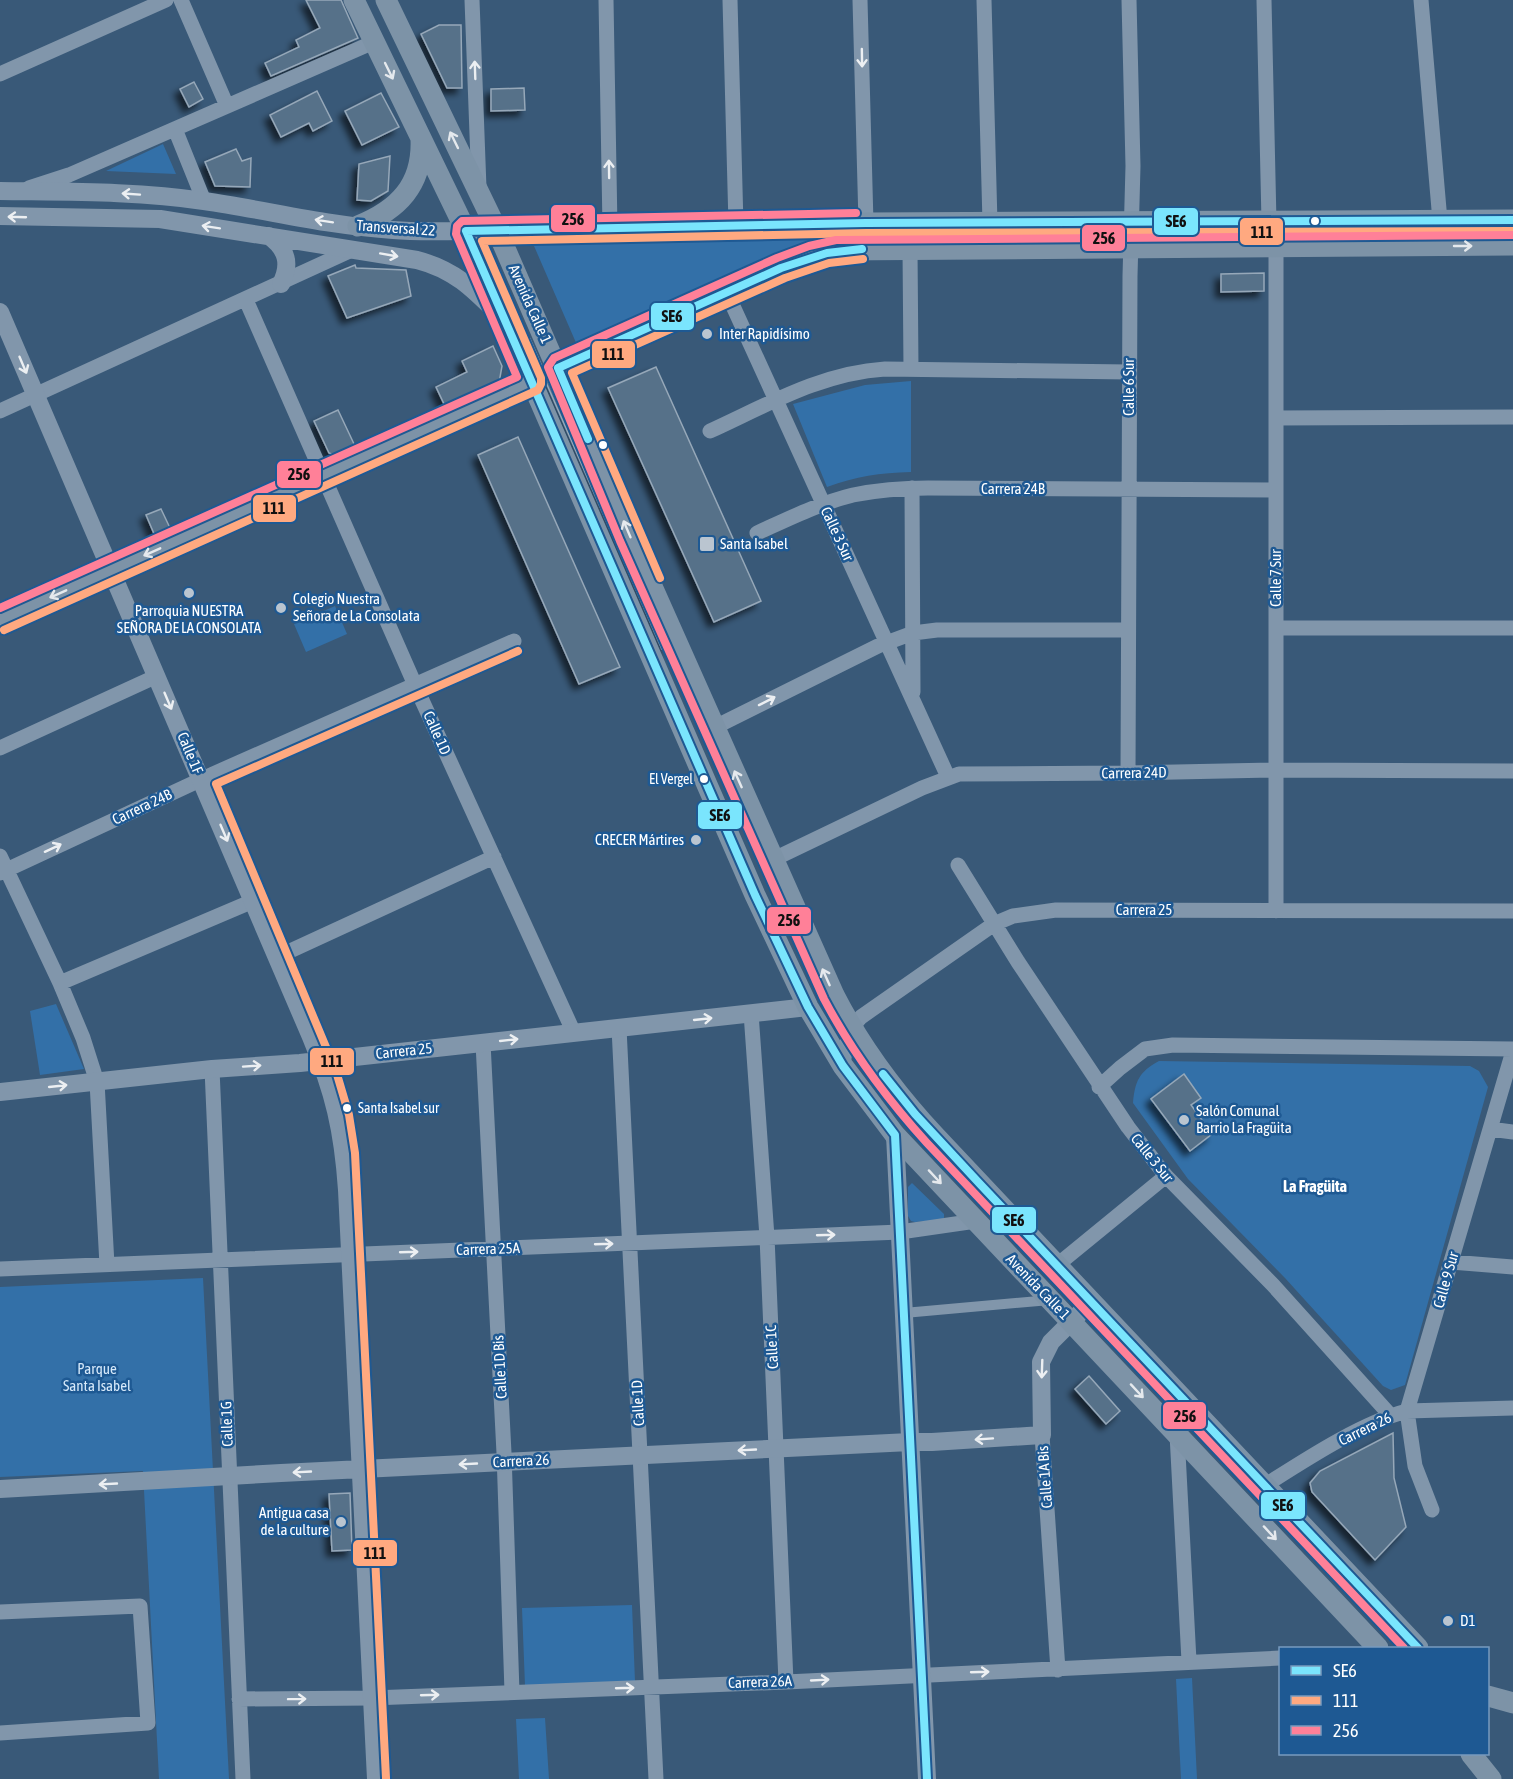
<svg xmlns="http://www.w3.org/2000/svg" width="1513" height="1779" font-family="'Asap Condensed',sans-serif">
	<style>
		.green { fill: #3370a8 }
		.building { fill: #577189; stroke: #96a8b9; stroke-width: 1.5; filter: url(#shadow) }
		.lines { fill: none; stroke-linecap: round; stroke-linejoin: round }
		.pedestrian { stroke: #8196ab; stroke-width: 10 }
		.minor { stroke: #8196ab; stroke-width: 15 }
		.tertiary { stroke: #8196ab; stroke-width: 18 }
		.secondary { stroke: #7d93a7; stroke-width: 21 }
		.bus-1-casing { stroke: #1e5993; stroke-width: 12 }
		.bus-2-casing { stroke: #1e5993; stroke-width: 12 }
		.bus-3-casing { stroke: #1e5993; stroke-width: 12 }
		.bus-1 { stroke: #7ae5fd; stroke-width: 8 }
		.bus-2 { stroke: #ffa980; stroke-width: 8 }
		.bus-3 { stroke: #ff8098; stroke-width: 8 }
		.oneway { stroke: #eceff2 }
		.oneway2 { stroke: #e5e9ed }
		.bus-dot { fill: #fff; stroke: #1e5993; stroke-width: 2 }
		.poi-dot { fill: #bac5d0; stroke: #1e5993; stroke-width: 2 }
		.labels { text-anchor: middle; stroke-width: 5; stroke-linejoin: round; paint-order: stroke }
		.bus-label { font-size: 14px; fill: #fff; stroke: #1e5993; text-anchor: end }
		.street-label { font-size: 15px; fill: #fff; stroke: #1e5993 }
		.poi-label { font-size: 15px; fill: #fff; stroke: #1e5993; text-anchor: start }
		.park-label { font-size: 15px; fill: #d6e9fa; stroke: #1e5993 }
		.neighbourhood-label { font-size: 16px; font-weight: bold; fill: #fff; stroke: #1e5993 }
		.line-badge { stroke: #1e5993; stroke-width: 2 }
		.pale-badge-label { font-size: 16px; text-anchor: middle; font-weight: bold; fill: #111 }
	</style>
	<defs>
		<filter id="shadow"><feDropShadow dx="-5.5" dy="5.5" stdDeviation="3" flood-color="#0009"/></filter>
	</defs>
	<rect width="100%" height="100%" fill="#395978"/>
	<path class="green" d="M163,144L176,174L106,171Z
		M808,235L812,238L808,242L577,345L531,239Z
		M911,381V472C879,473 857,476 827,487L793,404L865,385Z
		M335,606L347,634L306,652L294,624Z
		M56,1004L84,1069L40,1075L30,1011Z
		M1159,1061L1470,1066L1479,1071L1488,1087L1405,1385L1391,1390L1383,1386L1285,1278L1188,1179L1133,1103C1135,1081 1139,1072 1159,1061Z
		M912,1183L944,1214V1218L941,1220L915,1222L911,1221L908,1216V1187Z
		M203,1278L229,1779H159L143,1471L0,1477V1287Z
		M632,1605L635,1682L525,1686L522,1608Z
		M1192,1678L1197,1779H1181L1176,1679Z
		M545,1718L549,1779H519L516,1719Z"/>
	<path class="building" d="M306,0H341L358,38L271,76L265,63L299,47L296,40L320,28Z
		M439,25H461L462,88H447L421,34Z
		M194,82L203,99L189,107L180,89Z
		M524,88L525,110L491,111V89Z
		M317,91L332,121L313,131L309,123L281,137L270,115Z
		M381,93L399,127L362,145L345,111Z
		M236,149L242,161L251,158L250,187L215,186L205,162Z
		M390,156L388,191L371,201L357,200L359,164Z
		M355,265L356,268L406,270L411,296L347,318L328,276Z
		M1264,273V291L1221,292V274Z
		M530,339L665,648L662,649L528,341Z
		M493,346L502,366L499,383L445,406L436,387L467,372L462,361Z
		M656,367L761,601L714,622L608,388Z
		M338,410L355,446L334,455L329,453L314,421Z
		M518,437L620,667L579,684L478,455Z
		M161,509L171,530L155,536L146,515Z
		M1184,1074L1201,1098L1191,1105L1212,1134L1190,1151L1151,1099Z
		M1089,1376L1120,1411L1106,1424L1075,1389Z
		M1393,1433L1394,1478L1406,1527L1375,1560L1312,1492L1310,1483L1320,1471Z
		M350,1493L352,1550L332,1551L329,1494Z"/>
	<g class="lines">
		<path class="pedestrian" d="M904,1313L1050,1300"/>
		<path class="minor" d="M181,0L227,106
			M472,0L479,188
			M606,0L610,228
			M730,0L736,225
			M860,0L866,223
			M984,0L990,223
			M1264,0L1269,222
			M1421,0L1440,221
			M0,74L166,0
			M175,129L204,201
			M29,188L69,175L374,42
			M910,249L911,369
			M727,293L948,777
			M246,300L415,685L574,1033
			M0,411L354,249
			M1276,418L1513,417
			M710,431C767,405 821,373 885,369L1129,372
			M912,488L913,692
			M757,533C788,519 820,503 853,495C878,490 903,488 928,488L1276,490
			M1276,628H1513
			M715,727L878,646L913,633L937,630H1128
			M0,748L157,676
			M1128,773L1130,276L1133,166L1129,0
			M0,856L60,983L83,1038L97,1082L107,1265
			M774,859L922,788L959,774L1128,773L1276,770L1513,771
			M958,865L1018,962L1128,1127L1166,1176L1273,1285L1391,1416
			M0,873L213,774L514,641
			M1276,911V246
			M277,957L494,857
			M60,983L253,901
			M751,1013L767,1237L786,1682
			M619,1028L656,1779
			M483,1043L504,1453L512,1692
			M843,1066C845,1048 848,1030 861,1017L994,924L1013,916L1056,910L1513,911
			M212,1069L243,1779
			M1099,1087L1120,1068L1145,1049L1173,1045L1513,1049
			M1490,1129L1513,1132
			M1451,1262L1513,1267
			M1056,1266L1166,1176
			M0,1269L900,1232L976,1221
			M1177,1434L1189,1661
			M1042,1435L1058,1670
			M1264,1486C1305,1460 1361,1423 1407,1411L1513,1408
			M1432,1510L1415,1466L1407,1411L1513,1051
			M0,1612L140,1606L148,1723L0,1733
			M239,1699L372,1698L786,1682L1280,1658"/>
		<path class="tertiary" d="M0,191C68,192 137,191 204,201C267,210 329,226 393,230C417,232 441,231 466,231
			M0,216L160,219L417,260C456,270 475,291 502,318
			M269,236C287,249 291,264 281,284
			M0,312L311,1037C334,1092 343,1130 347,1190L376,1779
			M0,1092L212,1069L300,1063L808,1007
			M895,1135L927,1779
			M0,1489L281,1473L910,1442H932L1042,1435L1041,1362L1051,1342L1091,1302"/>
		<path class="secondary" d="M354,0L466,231L755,895L808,1007L843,1066L895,1135L1378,1648
			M386,0L497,230L630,537L834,995C861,1048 895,1093 935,1136L1418,1648
			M358,226C398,210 423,185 421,139
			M485,231L866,223L1513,220
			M558,368L781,268L813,256L837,250L1513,245
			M0,620L531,382
			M1488,1696L1513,1703
			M1471,1754L1491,1779"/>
		<g class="bus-1-casing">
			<path id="bus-1" d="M588,439L558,368L781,268L827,253L862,249
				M883,1074L915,1114L979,1183L1418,1648
				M927,1779L895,1135L843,1066L808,1007L755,895L466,231L866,223L1513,220"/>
		</g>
		<g class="bus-2-casing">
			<path id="bus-2" d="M660,578L572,373L785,278L829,263L863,259
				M4,630L538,390L541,384V378L482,241L866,233L1513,231
				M386,1778L355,1153L349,1115L336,1071L216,784L518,651"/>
		</g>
		<g class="bus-3-casing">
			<path id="bus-3" d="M0,608L517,377L456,234L457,226L462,221L856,213
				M1404,1648L927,1143C887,1099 852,1052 824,999L620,541L548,367L554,358L777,258L809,246L836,240L1513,235"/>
		</g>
		<use href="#bus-1" class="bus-1"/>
		<use href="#bus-2" class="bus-2"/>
		<use href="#bus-3" class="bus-3"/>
	</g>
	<defs><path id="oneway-shaft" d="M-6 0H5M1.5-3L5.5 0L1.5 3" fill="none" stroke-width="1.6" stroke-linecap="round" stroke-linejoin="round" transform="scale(1.5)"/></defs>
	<g class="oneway">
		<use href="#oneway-shaft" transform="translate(862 58) rotate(89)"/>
		<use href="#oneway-shaft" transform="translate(475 70) rotate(-92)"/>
		<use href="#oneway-shaft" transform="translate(609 169) rotate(-91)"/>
		<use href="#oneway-shaft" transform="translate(131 194) rotate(-176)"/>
		<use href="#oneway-shaft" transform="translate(17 217) rotate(-178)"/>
		<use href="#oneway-shaft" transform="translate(324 221) rotate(-171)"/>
		<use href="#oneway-shaft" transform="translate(211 227) rotate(-171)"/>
		<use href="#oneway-shaft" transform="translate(389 255) rotate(10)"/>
		<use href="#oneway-shaft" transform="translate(23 365) rotate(67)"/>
		<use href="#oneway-shaft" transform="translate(168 701) rotate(67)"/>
		<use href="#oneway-shaft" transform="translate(767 701) rotate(-27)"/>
		<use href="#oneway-shaft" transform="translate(224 833) rotate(67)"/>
		<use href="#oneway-shaft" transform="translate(53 848) rotate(-25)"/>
		<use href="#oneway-shaft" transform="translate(703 1019) rotate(-6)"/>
		<use href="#oneway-shaft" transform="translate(509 1040) rotate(-6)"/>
		<use href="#oneway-shaft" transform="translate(252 1066) rotate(-4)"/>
		<use href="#oneway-shaft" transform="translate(58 1086) rotate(-6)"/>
		<use href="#oneway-shaft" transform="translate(826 1235) rotate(-2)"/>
		<use href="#oneway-shaft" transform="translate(604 1244) rotate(-2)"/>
		<use href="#oneway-shaft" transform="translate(409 1252) rotate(-2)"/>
		<use href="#oneway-shaft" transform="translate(1042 1369) rotate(92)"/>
		<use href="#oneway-shaft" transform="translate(984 1439) rotate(176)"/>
		<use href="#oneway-shaft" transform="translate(747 1450) rotate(177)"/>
		<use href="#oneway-shaft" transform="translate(468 1464) rotate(177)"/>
		<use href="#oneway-shaft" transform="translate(302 1472) rotate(177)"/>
		<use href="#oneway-shaft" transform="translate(108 1484) rotate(177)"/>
		<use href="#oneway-shaft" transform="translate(980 1672) rotate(-2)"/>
		<use href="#oneway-shaft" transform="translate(820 1680) rotate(-3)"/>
		<use href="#oneway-shaft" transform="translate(625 1688) rotate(-2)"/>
		<use href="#oneway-shaft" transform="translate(430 1695) rotate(-2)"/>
		<use href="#oneway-shaft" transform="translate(297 1699) rotate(-1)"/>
	</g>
	<g class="oneway2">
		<use href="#oneway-shaft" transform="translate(389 71) rotate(64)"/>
		<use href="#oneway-shaft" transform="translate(454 140) rotate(-116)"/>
		<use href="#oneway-shaft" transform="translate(1463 246)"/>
		<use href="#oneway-shaft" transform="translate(627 529) rotate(-113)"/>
		<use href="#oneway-shaft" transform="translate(152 552) rotate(156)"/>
		<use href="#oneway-shaft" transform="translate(58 594) rotate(156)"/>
		<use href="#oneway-shaft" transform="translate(738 779) rotate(-114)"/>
		<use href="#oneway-shaft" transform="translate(826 977) rotate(-114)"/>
		<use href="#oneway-shaft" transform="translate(935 1177) rotate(47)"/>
		<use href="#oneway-shaft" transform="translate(1137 1391) rotate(47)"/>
		<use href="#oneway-shaft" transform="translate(1270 1533) rotate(47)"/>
	</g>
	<g class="bus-dot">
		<circle cx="1315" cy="221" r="5"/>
		<circle cx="603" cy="445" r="5"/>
		<circle cx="704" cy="779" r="5"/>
		<circle cx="347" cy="1108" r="5"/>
	</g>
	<g class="poi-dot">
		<circle cx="707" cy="334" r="6"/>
		<rect x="699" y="536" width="16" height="16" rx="3"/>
		<circle cx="189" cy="593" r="6"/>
		<circle cx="281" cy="608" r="6"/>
		<circle cx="696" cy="840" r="6"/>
		<circle cx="1184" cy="1120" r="6"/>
		<circle cx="341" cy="1522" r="6"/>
		<circle cx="1448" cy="1621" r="6"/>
	</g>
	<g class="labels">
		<g class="bus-label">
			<text x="693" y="784">El Vergel</text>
			<text x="358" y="1113" text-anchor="start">Santa Isabel sur</text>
		</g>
		<g class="street-label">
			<text transform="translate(396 228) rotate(4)" y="5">Transversal 22</text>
			<text transform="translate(530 304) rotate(66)" y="5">Avenida Calle 1</text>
			<text transform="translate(1129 387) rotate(-90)" y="5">Calle 6 Sur</text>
			<text x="1013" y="494">Carrera 24B</text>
			<text transform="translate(837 534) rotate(65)" y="5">Calle 3 Sur</text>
			<text transform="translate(1276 578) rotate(-90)" y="5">Calle 7 Sur</text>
			<text transform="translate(437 733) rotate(66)" y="5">Calle 1D</text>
			<text transform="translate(190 753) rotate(67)" y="5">Calle 1F</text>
			<text transform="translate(1134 773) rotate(-1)" y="5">Carrera 24D</text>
			<text transform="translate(142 807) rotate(-25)" y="5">Carrera 24B</text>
			<text x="1144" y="915">Carrera 25</text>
			<text transform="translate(404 1051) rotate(-6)" y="5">Carrera 25</text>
			<text transform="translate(1152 1158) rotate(51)" y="5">Calle 3 Sur</text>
			<text transform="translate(488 1249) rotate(-2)" y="5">Carrera 25A</text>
			<text transform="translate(1446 1280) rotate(-74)" y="5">Calle 9 Sur</text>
			<text transform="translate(1038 1287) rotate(46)" y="5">Avenida Calle 1</text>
			<text transform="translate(772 1347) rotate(-93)" y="5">Calle 1C</text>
			<text transform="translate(500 1367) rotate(-93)" y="5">Calle 1D Bis</text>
			<text transform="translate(638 1403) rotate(-93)" y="5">Calle 1D</text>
			<text transform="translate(227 1424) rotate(-92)" y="5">Calle 1G</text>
			<text transform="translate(1365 1429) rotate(-26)" y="5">Carrera 26</text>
			<text transform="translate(521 1461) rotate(-3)" y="5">Carrera 26</text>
			<text transform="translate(1045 1477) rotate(-94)" y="5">Calle 1A Bis</text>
			<text transform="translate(760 1682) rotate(-2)" y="5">Carrera 26A</text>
		</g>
		<g class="poi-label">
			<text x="719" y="339">Inter Rapidísimo</text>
			<text x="720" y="549">Santa Isabel</text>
			<text x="293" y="604">Colegio Nuestra<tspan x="293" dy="17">Señora de La Consolata</tspan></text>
			<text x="189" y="616" text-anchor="middle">Parroquia NUESTRA<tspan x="189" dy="17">SEÑORA DE LA CONSOLATA</tspan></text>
			<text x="684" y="845" text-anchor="end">CRECER Mártires</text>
			<text x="1196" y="1116">Salón Comunal<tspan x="1196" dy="17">Barrio La Fragüita</tspan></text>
			<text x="329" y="1518" text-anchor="end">Antigua casa<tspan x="329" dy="17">de la culture</tspan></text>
			<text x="1460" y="1626">D1</text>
		</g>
		<g class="park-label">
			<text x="97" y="1374">Parque<tspan x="97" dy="17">Santa Isabel</tspan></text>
		</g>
		<g class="neighbourhood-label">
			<text x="1315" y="1192">La Fragüita</text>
		</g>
	</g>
	<g class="line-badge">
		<rect x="550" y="204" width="46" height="29" rx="6" fill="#ff8098"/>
		<rect x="1153" y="207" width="46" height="29" rx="6" fill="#7ae5fd"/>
		<rect x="1239" y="217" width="45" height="29" rx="6" fill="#ffa980"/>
		<rect x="1081" y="224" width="45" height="28" rx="6" fill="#ff8098"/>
		<rect x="650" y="302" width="45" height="29" rx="6" fill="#7ae5fd"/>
		<rect x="591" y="340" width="45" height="29" rx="6" fill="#ffa980"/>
		<rect x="276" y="460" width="46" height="29" rx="6" fill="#ff8098"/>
		<rect x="252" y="494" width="45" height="29" rx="6" fill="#ffa980"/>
		<rect x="697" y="801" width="46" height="29" rx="6" fill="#7ae5fd"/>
		<rect x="766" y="906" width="46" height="29" rx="6" fill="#ff8098"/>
		<rect x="309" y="1047" width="46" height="29" rx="6" fill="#ffa980"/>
		<rect x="991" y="1206" width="46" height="28" rx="6" fill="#7ae5fd"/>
		<rect x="1162" y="1401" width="45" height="29" rx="6" fill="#ff8098"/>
		<rect x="1260" y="1491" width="46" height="29" rx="6" fill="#7ae5fd"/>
		<rect x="352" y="1539" width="46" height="28" rx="6" fill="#ffa980"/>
	</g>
	<g class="pale-badge-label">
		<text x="573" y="225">256</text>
		<text x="1176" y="227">SE6</text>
		<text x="1262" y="238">111</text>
		<text x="1104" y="244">256</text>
		<text x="672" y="322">SE6</text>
		<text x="613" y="360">111</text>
		<text x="299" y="480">256</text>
		<text x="274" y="514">111</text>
		<text x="720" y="821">SE6</text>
		<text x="789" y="926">256</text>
		<text x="332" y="1067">111</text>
		<text x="1014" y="1226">SE6</text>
		<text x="1185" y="1422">256</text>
		<text x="1283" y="1511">SE6</text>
		<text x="375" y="1559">111</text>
	</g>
	<rect x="1279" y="1647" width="210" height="108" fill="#1e5993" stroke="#789bbe" stroke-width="1.5"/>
	<rect x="1291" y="1666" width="30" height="9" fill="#7ae5fd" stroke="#789bbe" stroke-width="1.5"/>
	<text x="1333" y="1677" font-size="18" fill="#ffffff">SE6</text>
	<rect x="1291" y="1696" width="30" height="9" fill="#ffa980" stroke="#789bbe" stroke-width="1.5"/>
	<text x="1333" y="1707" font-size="18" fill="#ffffff">111</text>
	<rect x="1291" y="1726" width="30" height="9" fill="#ff8098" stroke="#789bbe" stroke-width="1.5"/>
	<text x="1333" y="1737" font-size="18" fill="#ffffff">256</text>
</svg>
